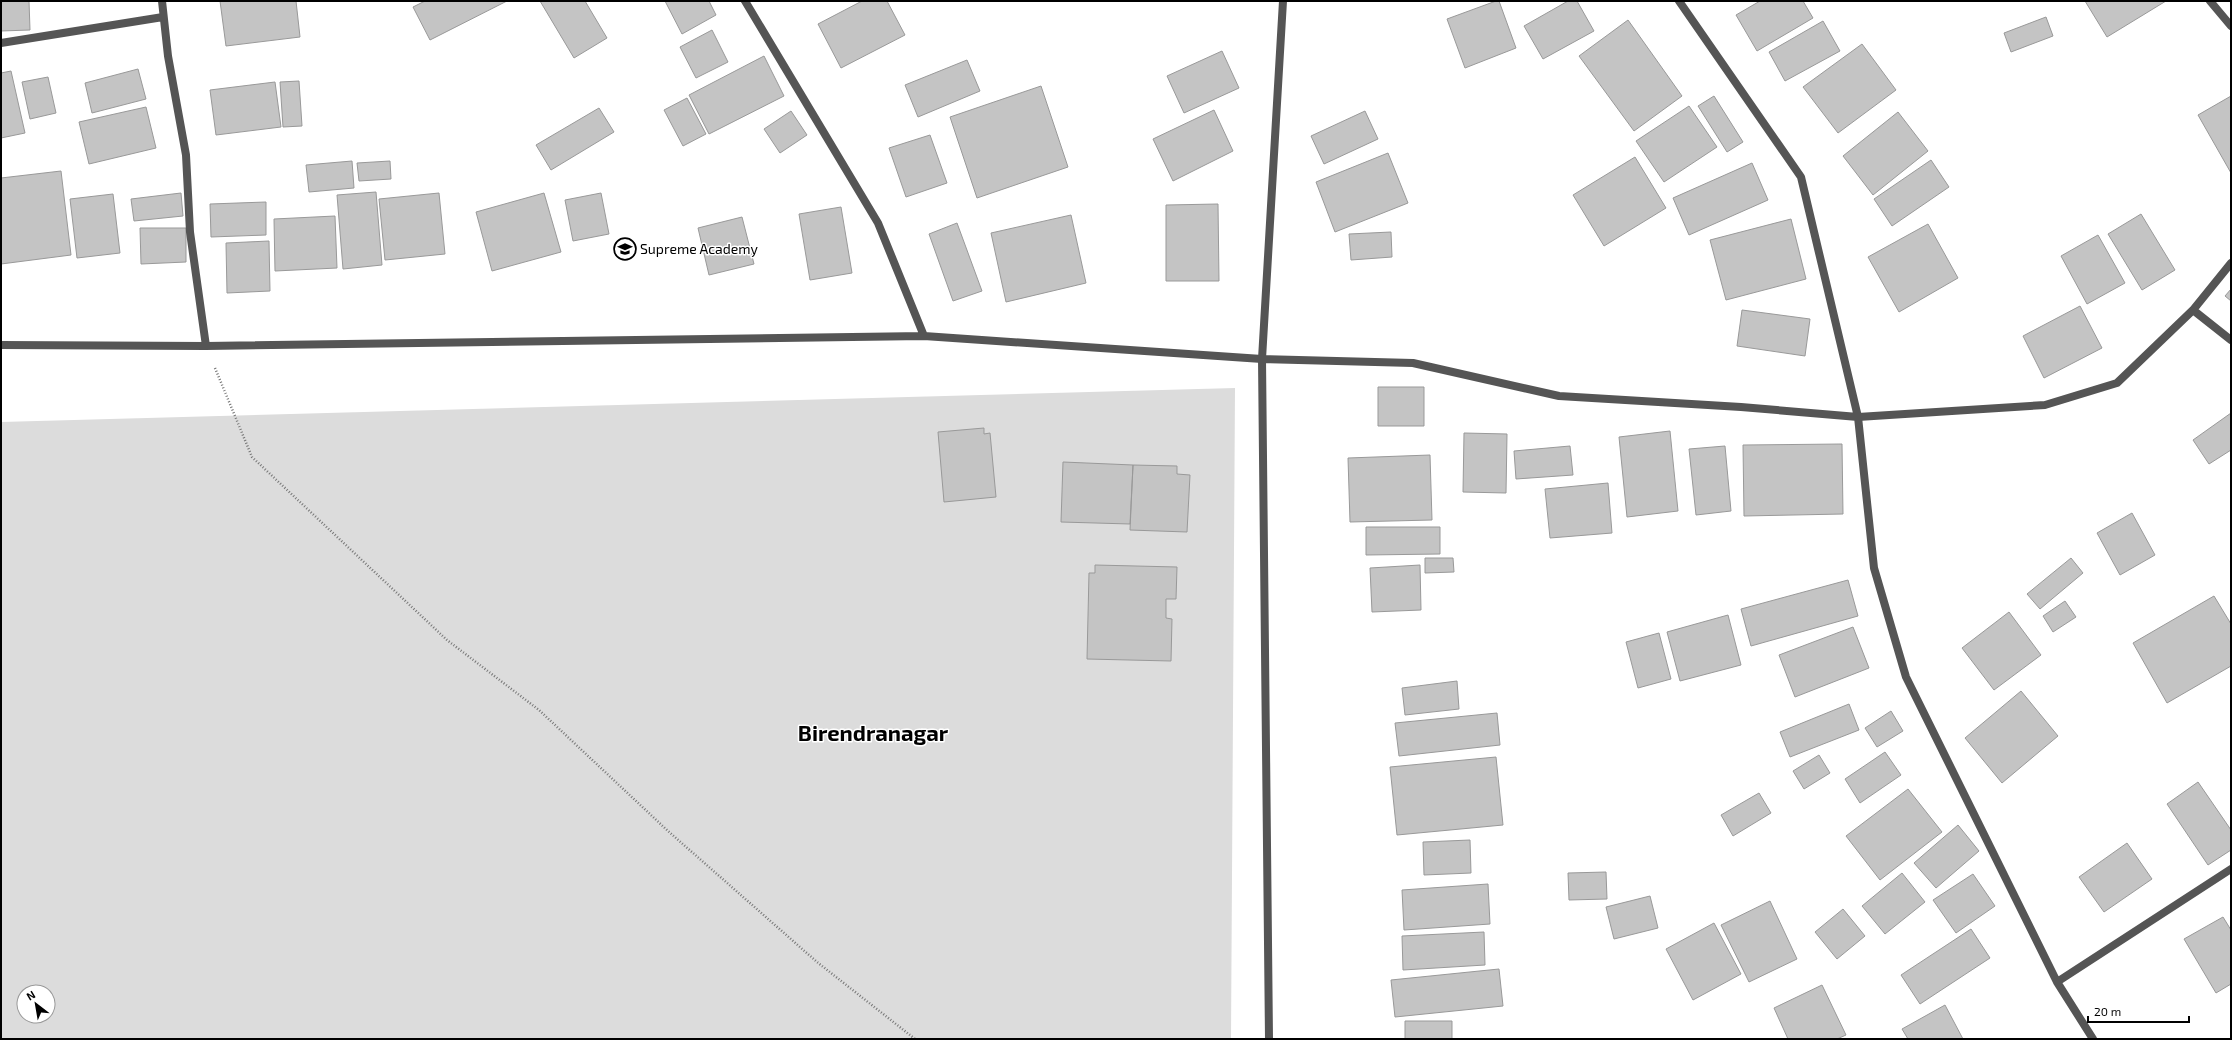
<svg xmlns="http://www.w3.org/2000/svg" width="2232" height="1040" font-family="'Exo 2',sans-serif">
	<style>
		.green { fill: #dcdcdc; fill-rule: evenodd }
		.building { fill: #c4c4c4; stroke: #999 }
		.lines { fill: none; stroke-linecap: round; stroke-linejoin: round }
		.path { stroke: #777; stroke-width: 2.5; stroke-dasharray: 1 2; stroke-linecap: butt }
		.street { stroke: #555; stroke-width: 8 }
		.labels { text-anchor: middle; stroke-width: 3; stroke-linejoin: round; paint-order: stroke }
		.poi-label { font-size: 14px; fill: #000; stroke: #fff; text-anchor: start }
		.town-label { font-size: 22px; font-weight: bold; fill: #000; stroke: #fff }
	</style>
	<rect width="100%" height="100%" fill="#fff"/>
	<path class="green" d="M1235,388L1231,1039H1V422ZM24,992H48V1016H24Z"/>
	<path class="building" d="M1,1H29L30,30L1,31Z
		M220,1H296L300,37L226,46Z
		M425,1H507L430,40L413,7Z
		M540,1H585L607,38L574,58Z
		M665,1H709L716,15L682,34Z
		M862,1H887L905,35L841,68L818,24Z
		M1496,1H1499L1516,48L1465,68L1447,19Z
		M1568,1H1577L1594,31L1543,59L1524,26Z
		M1760,1H1803L1813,18L1757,51L1736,15Z
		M2085,1H2166L2107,37Z
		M2046,17L2053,36L2011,52L2004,33Z
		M1628,20L1682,96L1634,131L1579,56Z
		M1823,21L1840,51L1785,81L1769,52Z
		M712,30L728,62L696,78L680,47Z
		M1862,44L1896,90L1838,133L1803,87Z
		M1222,51L1239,88L1184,113L1167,76Z
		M764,56L784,96L709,134L689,95Z
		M967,60L980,91L918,117L905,85Z
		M138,69L146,99L92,113L85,83Z
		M11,71L25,133L1,138V73Z
		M48,77L56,113L30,119L22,82Z
		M299,81L302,126L283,127L280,82Z
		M275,82L281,127L216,135L210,90Z
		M1041,86L1068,167L977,198L950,117Z
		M1714,96L1743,142L1727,152L1698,106Z
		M2231,96V173L2198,115Z
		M687,98L706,134L683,146L664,110Z
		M1689,106L1717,147L1664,182L1636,141Z
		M146,107L156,148L89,164L79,122Z
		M599,108L614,132L551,170L536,145Z
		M1214,110L1233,151L1173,181L1153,139Z
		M791,111L807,135L780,153L764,129Z
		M1365,111L1378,139L1324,164L1311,136Z
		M1898,112L1928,151L1873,195L1843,156Z
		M930,135L947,183L906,197L889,148Z
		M1388,153L1408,203L1335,232L1316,182Z
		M1635,157L1666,208L1604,246L1573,195Z
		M1931,160L1949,187L1892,226L1874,199Z
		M352,161L354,188L309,192L306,165Z
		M390,161L391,179L359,181L357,163Z
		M1752,163L1768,200L1689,235L1673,198Z
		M61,171L71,255L1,264V178Z
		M376,192L382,265L343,269L337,195Z
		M181,193L183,216L134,221L131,199Z
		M439,193L445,254L385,260L379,199Z
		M544,193L561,252L492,271L476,212Z
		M601,193L609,234L573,241L565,200Z
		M113,194L120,253L77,258L70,199Z
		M266,202V235L211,237L210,204Z
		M1218,204L1219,281H1166V205Z
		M841,207L852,273L810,280L799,214Z
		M2141,214L2175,270L2142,290L2108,234Z
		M1071,215L1086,283L1006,302L991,233Z
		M335,216L337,268L275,271L274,219Z
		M742,217L754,264L709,275L698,228Z
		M1791,219L1806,279L1726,300L1710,240Z
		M957,223L982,291L953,301L929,234Z
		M1928,224L1958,278L1899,312L1868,257Z
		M140,228H186V262L141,264Z
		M1391,232L1392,257L1351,260L1349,234Z
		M2098,235L2125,283L2087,304L2061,256Z
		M269,241L270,291L227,293L226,243Z
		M2231,289V301L2225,296Z
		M2080,306L2102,348L2044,378L2023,336Z
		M1742,310L1810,319L1805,356L1737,346Z
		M1378,387H1424V426H1378Z
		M2231,413V450L2209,464L2193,440Z
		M984,428V434L990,433L996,497L944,502L938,432Z
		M1670,431L1678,511L1627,517L1619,437Z
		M1464,433L1507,434L1506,493L1463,492Z
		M1842,444L1843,514L1744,516L1743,445Z
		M1570,446L1573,475L1516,479L1514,451Z
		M1725,446L1731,511L1696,515L1689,449Z
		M1430,455L1432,520L1350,522L1348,458Z
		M1063,462L1133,465L1130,524L1061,522Z
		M1133,465L1177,466V474L1190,475L1187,532L1130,530Z
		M1608,483L1612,533L1550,538L1545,489Z
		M2132,513L2155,555L2120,575L2097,533Z
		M1366,527H1440V554L1366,555Z
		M1425,558H1453L1454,572L1425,573Z
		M2071,558L2083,573L2040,609L2027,594Z
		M1095,565L1177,567L1176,599H1166V618L1172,619L1171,661L1087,659L1089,573H1095Z
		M1420,565L1421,610L1372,612L1370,568Z
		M1848,580L1858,616L1751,646L1741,609Z
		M2214,596L2231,624V666L2167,703L2133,643Z
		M2065,601L2076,617L2053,632L2043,616Z
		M2009,612L2041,655L1994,690L1962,648Z
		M1728,615L1741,665L1680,681L1667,632Z
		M1853,627L1869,668L1795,697L1779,655Z
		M1659,633L1671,679L1638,688L1626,642Z
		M1457,681L1459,709L1405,715L1402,688Z
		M2021,691L2058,736L2002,783L1965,738Z
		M1849,704L1859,730L1790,757L1780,732Z
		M1891,711L1903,731L1877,747L1865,728Z
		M1497,713L1500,745L1399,756L1395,723Z
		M1885,752L1901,775L1860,803L1845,779Z
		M1819,755L1830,773L1804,789L1793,771Z
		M1496,757L1503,825L1397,835L1390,767Z
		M2198,782L2231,830V850L2208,865L2167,804Z
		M1908,789L1942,832L1880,880L1846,836Z
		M1759,793L1771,813L1733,836L1721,815Z
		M1958,825L1979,851L1936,888L1914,863Z
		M1470,840L1471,873L1424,875L1423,842Z
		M2127,843L2152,879L2104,912L2079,877Z
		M1606,872L1607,899L1569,900L1568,873Z
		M1902,873L1925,902L1885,934L1862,906Z
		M1973,874L1995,906L1956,933L1933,900Z
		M1488,884L1490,924L1404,930L1402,890Z
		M1650,896L1658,928L1614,939L1606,907Z
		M1770,901L1797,959L1749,982L1721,925Z
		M1843,909L1865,936L1837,959L1815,932Z
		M2223,917L2231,930V984L2216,993L2184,939Z
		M1714,923L1741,974L1693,1000L1666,949Z
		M1971,929L1990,958L1920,1004L1901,975Z
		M1484,932L1485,965L1403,970L1402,936Z
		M1499,969L1503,1006L1395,1017L1391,980Z
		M1822,985L1846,1035L1837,1039H1788L1774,1008Z
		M1945,1005L1963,1039H1908L1902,1029Z
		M1405,1021H1452V1039H1405Z"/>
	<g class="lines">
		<path class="path" d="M215,368L252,457L447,640L539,710L668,831L817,962L915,1039"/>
		<path class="street" d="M162,1L168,56L186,155L190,232L206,346
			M745,1L878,223L924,336
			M1679,1L1801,177L1858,417L1874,568L1906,677L2057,982L2093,1039
			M2210,1L2231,26
			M1,43L163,17
			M2193,310L2231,340
			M1,345L206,346L924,336L1262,359L1413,363L1559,396L1741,407L1858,417L2045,405L2117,383L2193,310L2231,263
			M2057,982L2231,869
			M1269,1039L1262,359L1283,1"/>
	</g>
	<defs>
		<g id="school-ring" transform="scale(1.15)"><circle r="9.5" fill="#fff" stroke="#000" stroke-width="1.5"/><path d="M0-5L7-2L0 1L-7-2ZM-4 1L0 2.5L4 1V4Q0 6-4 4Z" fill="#000"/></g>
	</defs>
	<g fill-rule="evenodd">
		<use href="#school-ring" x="625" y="249"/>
	</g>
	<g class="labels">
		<g class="poi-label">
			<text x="640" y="254">Supreme Academy</text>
		</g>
		<g class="town-label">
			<text x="873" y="741">Birendranagar</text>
		</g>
	</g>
	<rect width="2232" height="1040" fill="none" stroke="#000000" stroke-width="4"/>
	<g transform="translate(36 1004) rotate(329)"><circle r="19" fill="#ffffff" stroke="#999999"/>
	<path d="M0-3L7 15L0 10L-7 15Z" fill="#000000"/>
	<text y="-6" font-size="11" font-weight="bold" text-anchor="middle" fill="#000000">N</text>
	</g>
	<path d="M2088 1016v6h101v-6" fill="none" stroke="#000000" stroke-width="2"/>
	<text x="2094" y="1016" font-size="12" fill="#000000" stroke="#ffffff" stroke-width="3" paint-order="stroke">20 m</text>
</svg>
